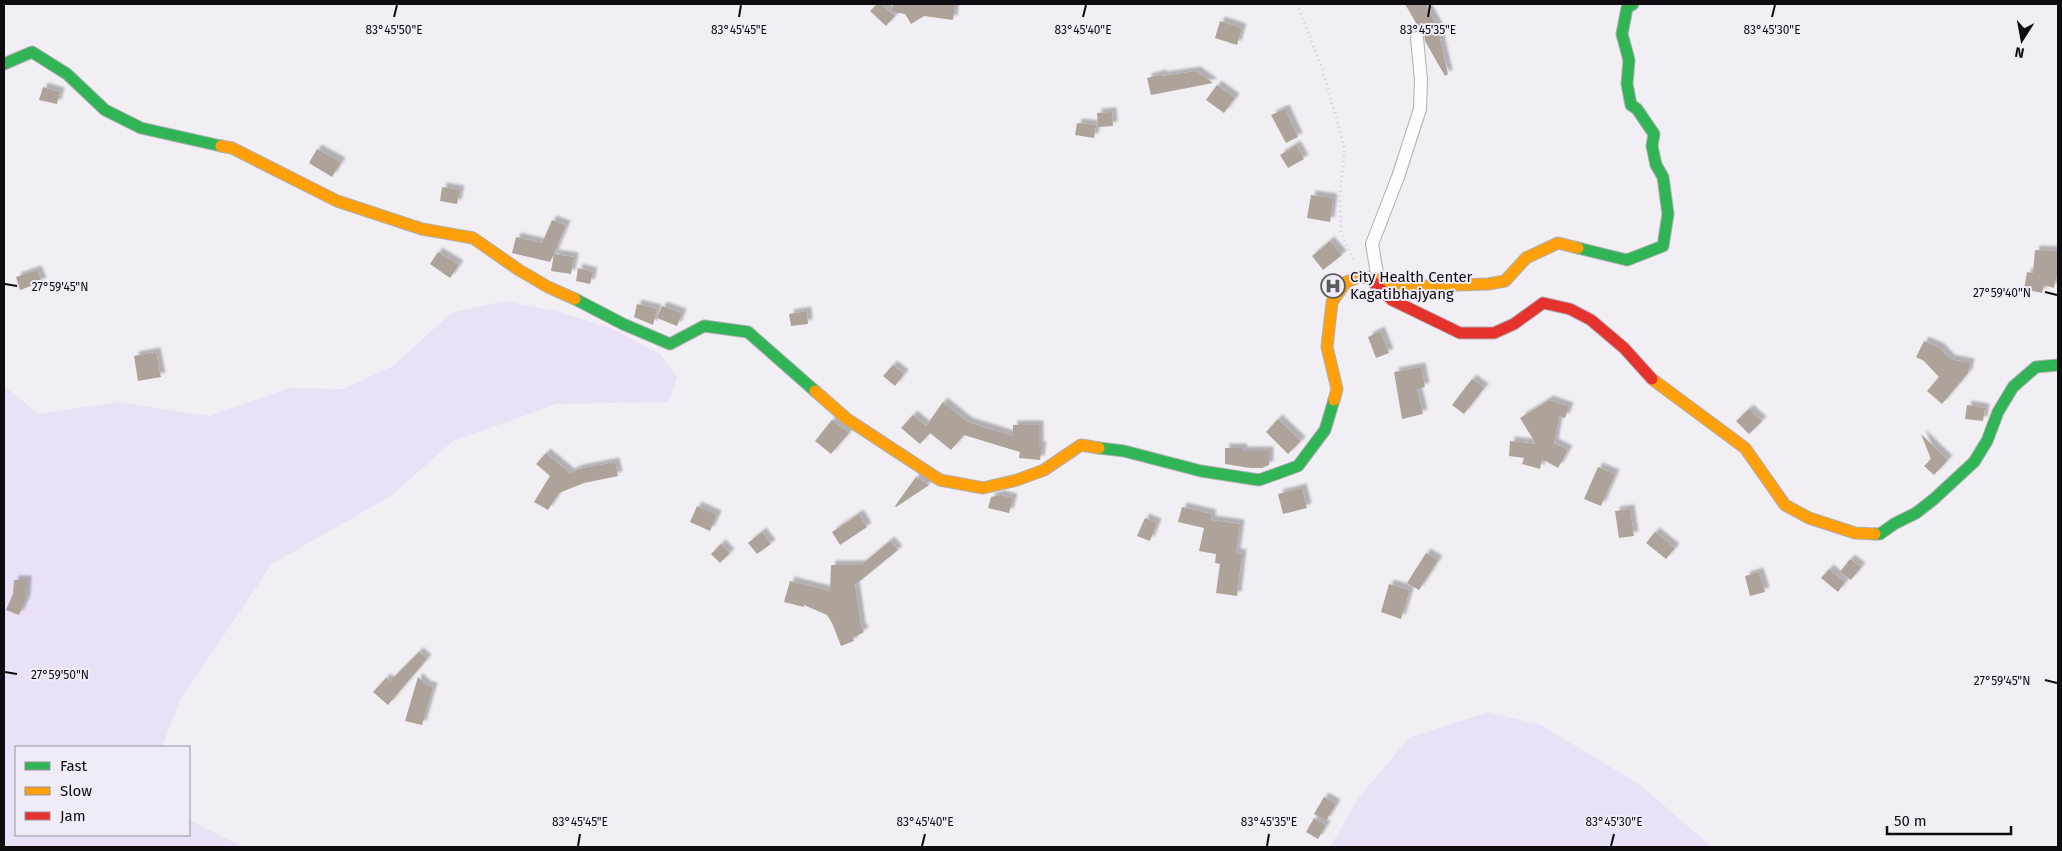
<svg xmlns="http://www.w3.org/2000/svg" width="2062" height="851" font-family="'Fira Sans',sans-serif">
	<style>
		.green { fill: #eae1f7 }
		.building { fill: #aea39a; filter: url(#shadow) }
		.lines { fill: none; stroke-linecap: round; stroke-linejoin: round }
		.street-casing { stroke: #b0aeb3; stroke-width: 14 }
		.fast-casing { stroke: #b0aeb3; stroke-width: 13 }
		.slow-casing { stroke: #b0aeb3; stroke-width: 13 }
		.jam-casing { stroke: #b0aeb3; stroke-width: 13 }
		.path { stroke: #d1d0d2; stroke-width: 3; stroke-dasharray: 1 4; stroke-linecap: butt }
		.street { stroke: #fdfdfd; stroke-width: 12 }
		.fast { stroke: #30b455; stroke-width: 11 }
		.slow { stroke: #ff9f0a; stroke-width: 11 }
		.jam { stroke: #e5322d; stroke-width: 11 }
		.ticks { fill: none; stroke: #0e0c10; stroke-width: 2 }
		.labels { text-anchor: middle; stroke-width: 4; stroke-linejoin: round; paint-order: stroke }
		.poi-label { font-size: 15px; fill: #0e0c10; stroke: #f0ecf7; text-anchor: start }
		.ticks-label { font-size: 12px; text-anchor: middle; fill: #0e0c10; stroke: #f0ecf7; stroke-width: 4; stroke-linejoin: round; paint-order: stroke }
	</style>
	<defs>
		<filter id="shadow"><feDropShadow dx="4.5" dy="-4.5" stdDeviation="1" flood-color="#0004"/></filter>
	</defs>
	<rect width="100%" height="100%" fill="#f1eff4"/>
	<path class="green" d="M504,301L559,312L611,328L660,354L677,377L669,402L557,404L453,441L391,496L272,564L180,700L162,747H16V835H189V820L239,845L248,847H4V386L39,414L118,402L209,416L289,388L343,389L393,366L451,313Z
		M1489,712L1541,725L1639,784L1712,847H1330L1359,797L1410,737Z"/>
	<path class="building" d="M877,4H881L895,16L886,26L870,11Z
		M893,4H955L953,20L924,16L911,24L905,14L893,12Z
		M1405,4H1425L1437,26L1448,74L1445,76L1425,41L1424,34L1420,30Z
		M1220,21L1242,28L1237,45L1215,38Z
		M1196,71L1213,83L1151,95L1147,78L1162,74V76Z
		M1217,85L1235,98L1224,113L1206,100Z
		M43,87L60,92L57,104L39,100Z
		M1285,109L1298,137L1286,143L1271,115Z
		M1112,112L1113,126L1098,127L1097,113Z
		M1077,123L1096,125L1094,138L1075,135Z
		M1296,145L1304,159L1288,168L1280,155Z
		M317,149L341,162L332,177L309,163Z
		M442,187L460,190L457,204L440,201Z
		M1311,195L1333,198L1330,222L1307,218Z
		M552,220L566,225L554,254L574,257L571,274L551,271L554,254L550,262L512,253L516,237L542,243Z
		M1330,241L1342,255L1323,270L1312,256Z
		M2035,250L2058,251V271L2054,288L2044,285L2042,293L2024,289L2027,272L2033,273Z
		M438,252L459,265L450,278L430,264Z
		M578,268L593,272L590,284L576,281Z
		M37,270L42,282L20,290L16,277Z
		M637,304L657,309L653,325L634,317Z
		M662,306L682,313L677,326L657,318Z
		M807,311L808,324L791,326L789,314Z
		M1380,331L1389,353L1376,358L1368,337Z
		M1924,341L1940,348L1950,359L1970,363L1968,373L1942,404L1927,391L1939,377L1924,361L1916,357Z
		M156,352L161,377L138,381L134,356Z
		M893,365L904,374L895,386L883,376Z
		M1421,367L1425,387L1417,389L1423,414L1402,419L1394,372Z
		M1472,379L1484,388L1464,414L1452,405Z
		M1549,400L1569,407L1565,418L1559,416L1554,443L1568,450L1558,468L1542,459L1540,469L1522,464L1524,458L1509,456L1510,441L1536,444L1520,418Z
		M943,402L968,422L1013,436V425H1039V446H1042L1040,460L1019,458L1020,452L964,435L951,450L930,433L920,444L901,428L913,415L926,426Z
		M1967,405L1985,408L1983,421L1965,419Z
		M1749,409L1762,421L1749,434L1736,421Z
		M1278,419L1301,441L1288,454L1266,432Z
		M832,420L849,433L831,454L815,441Z
		M1921,434L1948,460L1934,475L1924,466L1931,459Z
		M1225,448H1242L1243,451H1269V465L1262,468H1250L1225,464Z
		M546,453L570,473L579,469L615,462L618,476L584,483L559,493L548,510L534,502L550,476L536,464Z
		M1598,467L1615,474L1601,506L1584,499Z
		M916,477L929,485L896,507L895,506Z
		M1302,488L1307,508L1283,514L1278,494Z
		M1000,495L1013,498L1009,513L988,508L991,497Z
		M697,506L717,515L710,531L690,522Z
		M1182,507L1212,514L1211,520L1240,524L1236,553L1242,554L1237,596L1216,593L1220,564L1215,563L1216,554L1199,551L1204,528L1178,522Z
		M1630,509L1634,536L1619,538L1615,511Z
		M859,514L867,527L840,545L832,532Z
		M1145,518L1157,523L1150,541L1137,536Z
		M762,532L771,544L757,554L748,543Z
		M1655,532L1675,548L1666,559L1646,543Z
		M890,541L898,550L855,585L861,626L864,632L853,638L854,641L841,646L832,623L827,615L804,605V607L784,602L790,581L830,591L831,565H861Z
		M721,544L730,553L720,563L711,554Z
		M1426,553L1438,560L1419,590L1407,583Z
		M1850,559L1861,567L1851,580L1840,572Z
		M1829,569L1845,582L1838,592L1821,578Z
		M1759,572L1765,592L1750,596L1745,576Z
		M14,580H27L26,599L19,615L6,610L13,594Z
		M1389,584L1410,590L1401,619L1381,612Z
		M419,652L427,659L388,705L373,692L386,678L390,681Z
		M418,677L426,685L433,687L422,725L405,721Z
		M1324,797L1336,804L1326,821L1314,814Z
		M1314,818L1326,825L1318,839L1306,832Z"/>
	<g class="lines">
		<g class="street-casing">
			<path id="street" d="M1378,279L1372,244L1398,177L1420,109L1421,80L1417,38"/>
		</g>
		<g class="fast-casing">
			<path id="fast" d="M4,64L32,52L67,74L105,110L141,128L221,146
				M1578,248L1627,260L1663,246L1668,214L1663,177L1656,165L1652,146L1654,134L1637,109L1631,105L1627,84L1629,60L1622,34L1627,8L1633,4
				M575,299L623,324L670,344L704,326L748,332L815,391
				M1099,448L1124,451L1201,471L1259,480L1298,466L1325,430L1334,400
				M1875,534H1880L1894,524L1916,513L1934,499L1974,462L1987,441L1998,412L2013,387L2036,367L2058,365"/>
		</g>
		<g class="slow-casing">
			<path id="slow" d="M221,146L232,148L337,201L422,229L473,238L519,270L548,287L575,299
				M1652,379L1745,448L1785,505L1809,518L1855,533L1875,534
				M815,391L847,419L940,480L983,488L1017,480L1044,470L1081,445L1099,448
				M1334,400L1337,389L1327,347L1332,302L1346,282L1360,277L1378,279L1399,287L1488,284L1505,281L1526,258L1558,243L1578,248"/>
		</g>
		<g class="jam-casing">
			<path id="jam" d="M1371,280L1392,300L1460,333H1494L1514,324L1543,303L1570,309L1591,320L1624,348L1652,379"/>
		</g>
		<path class="path" d="M1297,4L1322,68L1345,149L1340,192L1341,231L1354,262"/>
		<use href="#street" class="street"/>
		<use href="#fast" class="fast"/>
		<use href="#slow" class="slow"/>
		<use href="#jam" class="jam"/>
	</g>
	<path class="ticks" d="M394,17L397,5M739,17L741,5M1083,17L1086,5M1428,17L1430,5M1772,17L1775,5M5,284L17,286M2045,292L2057,295M5,672L17,674M2045,680L2057,683M578,846L580,834M922,846L925,834M1267,846L1269,834M1611,846L1614,834"/>
	<defs>
		<g id="hospital-ring" transform="scale(1.25)"><circle r="9.5" fill="#f0ecf7" stroke="#5d5b60" stroke-width="1.5"/><path d="M-5-5h3v3.5h4V-5h3V5h-3V1.5h-4V5h-3Z" fill="#5d5b60"/></g>
	</defs>
	<g fill-rule="evenodd">
		<use href="#hospital-ring" x="1333" y="286"/>
	</g>
	<g class="labels">
		<g class="poi-label">
			<text x="1350" y="282">City Health Center<tspan x="1350" dy="17">Kagatibhajyang</tspan></text>
		</g>
	</g>
	<g class="ticks-label">
		<text x="394" y="34">83°45'50"E</text>
		<text x="739" y="34">83°45'45"E</text>
		<text x="1083" y="34">83°45'40"E</text>
		<text x="1428" y="34">83°45'35"E</text>
		<text x="1772" y="34">83°45'30"E</text>
		<text x="60" y="291">27°59'45"N</text>
		<text x="2002" y="297">27°59'40"N</text>
		<text x="60" y="679">27°59'50"N</text>
		<text x="2002" y="685">27°59'45"N</text>
		<text x="580" y="826">83°45'45"E</text>
		<text x="925" y="826">83°45'40"E</text>
		<text x="1269" y="826">83°45'35"E</text>
		<text x="1614" y="826">83°45'30"E</text>
	</g>
	<rect width="2062" height="851" fill="none" stroke="#0e0c10" stroke-width="10"/>
	<rect x="15" y="746" width="175" height="90" fill="#f0ecf7" stroke="#96929b"/>
	<rect x="25" y="762" width="25" height="8" fill="#30b455" stroke="#96929b"/>
	<text x="60" y="771" font-size="15" fill="#0e0c10">Fast</text>
	<rect x="25" y="787" width="25" height="8" fill="#ff9f0a" stroke="#96929b"/>
	<text x="60" y="796" font-size="15" fill="#0e0c10">Slow</text>
	<rect x="25" y="812" width="25" height="8" fill="#e5322d" stroke="#96929b"/>
	<text x="60" y="821" font-size="15" fill="#0e0c10">Jam</text>
	<g transform="translate(2022 40) rotate(191)" stroke="#f0ecf7" stroke-width="4" paint-order="stroke">
	<path d="M0-4L9 19L0 12L-9 19Z" fill="#0e0c10"/>
	<text y="-8" font-size="14" font-weight="bold" text-anchor="middle" fill="#0e0c10">N</text>
	</g>
	<path d="M1887 826v8h124v-8" fill="none" stroke="#0e0c10" stroke-width="2.5"/>
	<text x="1894" y="826" font-size="15" fill="#0e0c10" stroke="#f0ecf7" stroke-width="4" paint-order="stroke">50 m</text>
</svg>
